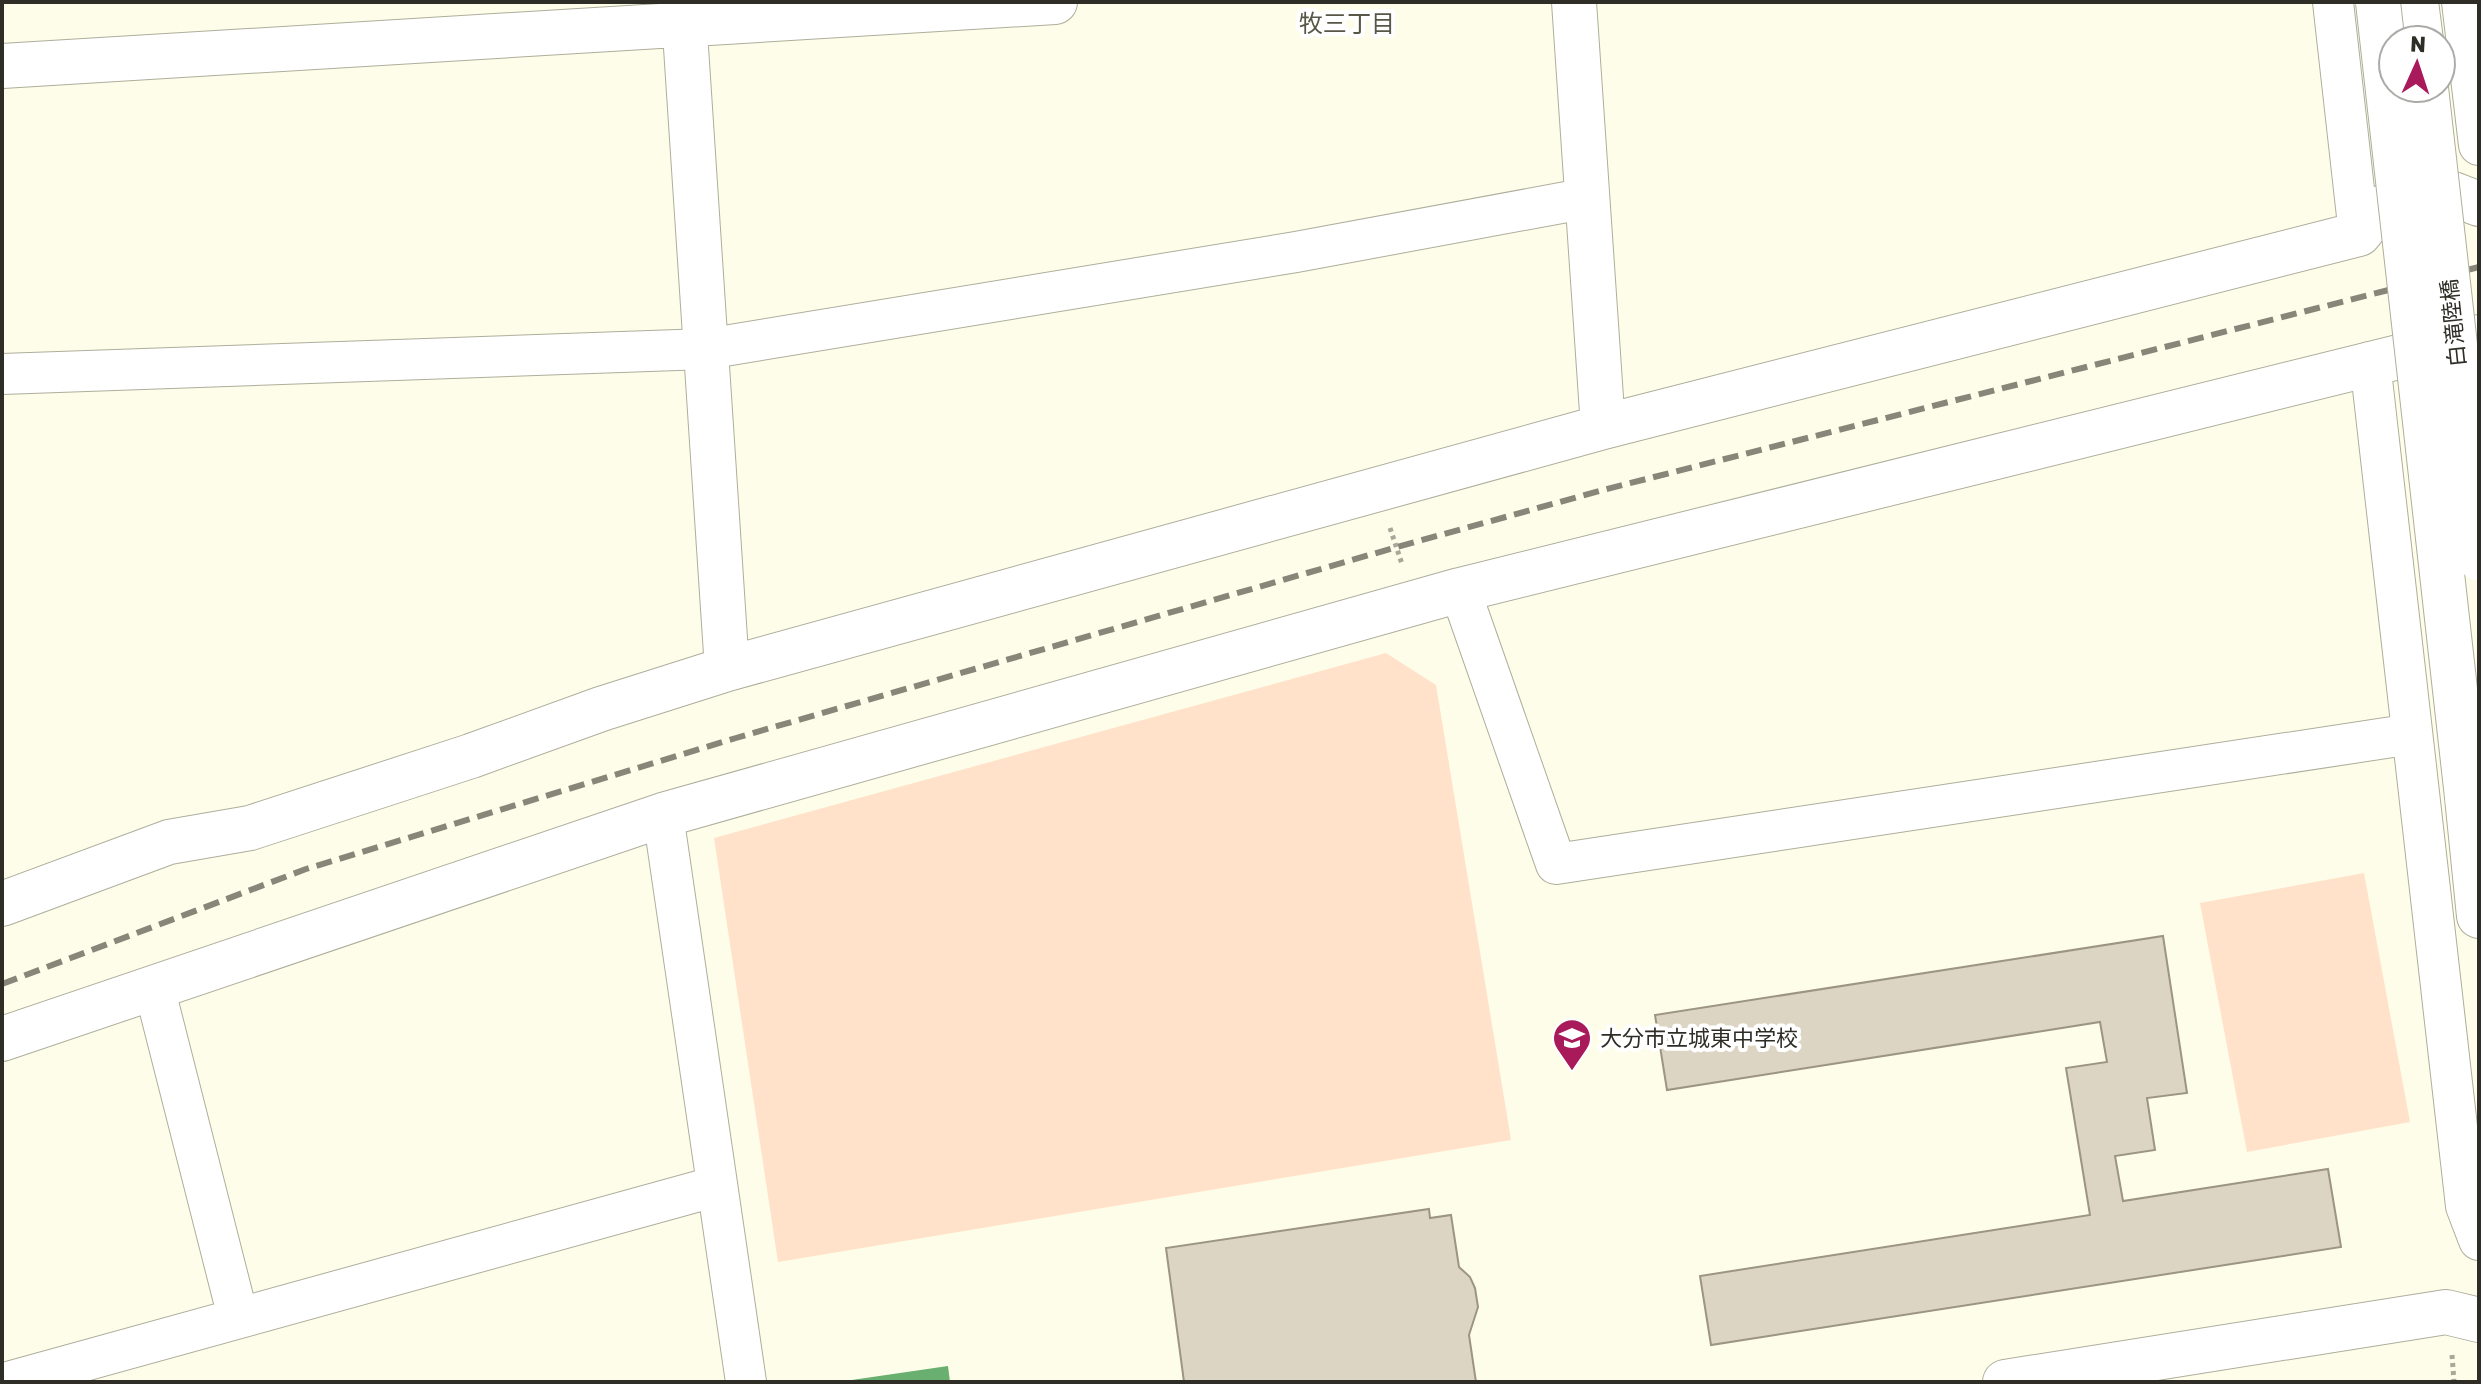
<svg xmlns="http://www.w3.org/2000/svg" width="2481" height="1384" font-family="Rubik,'Noto Sans JP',sans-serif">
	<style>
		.green { fill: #ffe2c9 }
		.water { fill: #68af70 }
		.building { fill: #ddd5c4; stroke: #9c9484; stroke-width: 2 }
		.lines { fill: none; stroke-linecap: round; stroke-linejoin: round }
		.minor-casing { stroke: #aeae9c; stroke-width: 42 }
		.tertiary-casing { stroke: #aeae9c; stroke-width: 46 }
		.path { stroke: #a8a799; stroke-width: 5; stroke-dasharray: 4 4; stroke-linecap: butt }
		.minor { stroke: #fff; stroke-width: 40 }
		.tertiary { stroke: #fff; stroke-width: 44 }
		.rail { stroke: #878679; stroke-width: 6; stroke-dasharray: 16 8; stroke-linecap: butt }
		.tertiary-bridge-casing { stroke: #aeae9c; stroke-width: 46; stroke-linecap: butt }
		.tertiary-bridge { stroke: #fff; stroke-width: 44 }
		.labels { text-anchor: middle; stroke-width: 8; stroke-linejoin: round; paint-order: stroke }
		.street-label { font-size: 22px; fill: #2e2d26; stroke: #fff }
		.poi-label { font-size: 22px; fill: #2e2d26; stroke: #fff; text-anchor: start }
		.neighbourhood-label { font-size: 24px; fill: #585747; stroke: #fff }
	</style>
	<rect width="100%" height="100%" fill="#fefdea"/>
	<path class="green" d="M1386,653L1436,685L1511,1140L778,1262L714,838Z
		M2364,873L2410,1122L2247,1152L2200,903Z"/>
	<path class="water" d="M948,1366L950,1382H838Z"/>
	<path class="building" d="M2163,936L2187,1093L2147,1098L2155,1150L2115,1156L2123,1201L2328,1169L2341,1247L1711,1345L1700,1276L2090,1215L2066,1068L2107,1062L2100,1022L1667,1090L1655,1015Z
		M1429,1209L1430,1218L1451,1215L1459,1267L1470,1277L1475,1288L1478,1307L1469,1335L1476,1382H1184L1166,1248Z"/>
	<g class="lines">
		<g class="minor-casing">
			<path id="minor" d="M2333,2L2359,234
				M2462,2L2479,145
				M2370,362L2466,1206L2479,1240
				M2,374L706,349L1296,252L1588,198
				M1460,590L1556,864L2412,734
				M663,815L746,1382
				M154,987L238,1317
				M8,1382L717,1186"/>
		</g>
		<g class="tertiary-casing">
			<path id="tertiary" d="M683,2L727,669
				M1574,2L1603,427
				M2416,2L2421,40
				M2,66L1055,2
				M2467,797L2479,916
				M2,904L169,842L250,828L471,756L601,709L727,669L1603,427L2359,234L2380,208L2453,194L2479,204
				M2,1039L663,815L1460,590L2479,337
				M2005,1382L2446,1312L2479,1320"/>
		</g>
		<path class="path" d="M1390,528L1402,564
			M2452,1355L2454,1382"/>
		<use href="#minor" class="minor"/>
		<use href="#tertiary" class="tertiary"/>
		<path class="rail" d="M2,984L306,869L736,738L1397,547L1603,490L2479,267"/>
		<g class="tertiary-bridge-casing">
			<path id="tertiary-bridge" d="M2378,2L2467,797
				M2426,88L2479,558"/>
		</g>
		<use href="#tertiary-bridge" class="tertiary-bridge"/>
	</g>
	<defs>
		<g id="school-pin" transform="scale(2)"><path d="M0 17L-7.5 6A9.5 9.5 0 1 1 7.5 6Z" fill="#a81a5a" stroke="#fff"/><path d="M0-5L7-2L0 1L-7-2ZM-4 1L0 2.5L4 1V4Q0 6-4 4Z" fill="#fff"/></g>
	</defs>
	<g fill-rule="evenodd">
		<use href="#school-pin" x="1572" y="1038"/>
	</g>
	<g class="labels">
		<g class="street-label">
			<text transform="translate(2453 323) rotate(-96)" y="8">白滝陸橋</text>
		</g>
		<g class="poi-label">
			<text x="1600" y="1046">大分市立城東中学校</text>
		</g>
		<g class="neighbourhood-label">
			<text x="1347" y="32">牧三丁目</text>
		</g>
	</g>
	<rect width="2481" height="1384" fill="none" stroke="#2e2d26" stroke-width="8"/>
	<g transform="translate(2417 64) rotate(3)"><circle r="38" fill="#ffffff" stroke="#ababa8" stroke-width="2"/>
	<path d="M0-6L14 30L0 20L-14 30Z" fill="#a81a5a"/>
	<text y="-12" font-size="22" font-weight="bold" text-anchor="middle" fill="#2e2d26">N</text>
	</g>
</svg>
